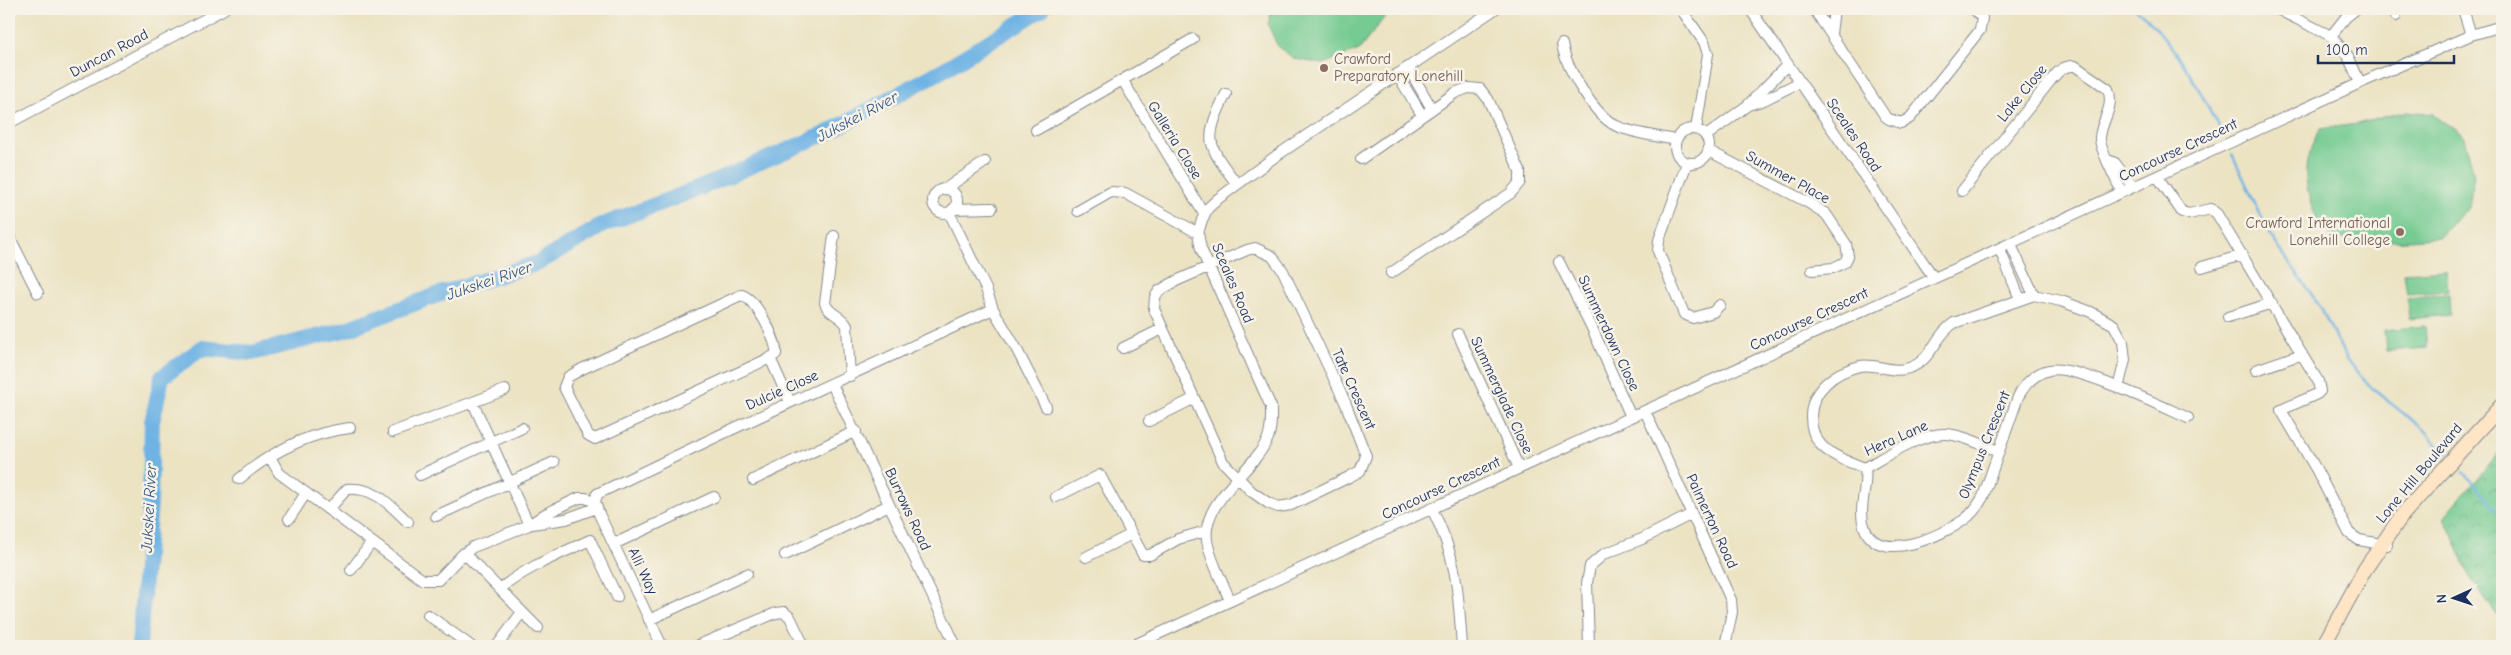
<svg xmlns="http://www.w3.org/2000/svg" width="2511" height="655" font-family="'Comic Neue',sans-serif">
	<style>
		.park { fill: url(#park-crowns); stroke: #487d78 }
		.garden { fill: #74cb91; stroke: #487d78 }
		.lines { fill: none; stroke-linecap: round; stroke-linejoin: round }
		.stream { stroke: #6eb3e4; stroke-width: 2.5 }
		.river { stroke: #6eb3e4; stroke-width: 16 }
		.street-casing { stroke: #848990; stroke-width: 12 }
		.secondary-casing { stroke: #848990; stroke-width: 16 }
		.street { stroke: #fff; stroke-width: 10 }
		.secondary { stroke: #fde5c5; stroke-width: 14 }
		.education-dot { fill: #8d6e63; stroke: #f7f3e8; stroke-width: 2 }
		.labels { text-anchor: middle; stroke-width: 5; stroke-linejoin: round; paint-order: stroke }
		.street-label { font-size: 15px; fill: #1b2f5e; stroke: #f7f3e8 }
		.education-label { font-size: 15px; fill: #785e54; stroke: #f7f3e8; text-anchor: start }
		.water-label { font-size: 16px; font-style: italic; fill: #345786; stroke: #f7f3e8 }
	</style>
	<defs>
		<pattern id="park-crowns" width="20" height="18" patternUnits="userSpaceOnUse" patternTransform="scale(1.25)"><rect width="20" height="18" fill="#74cb91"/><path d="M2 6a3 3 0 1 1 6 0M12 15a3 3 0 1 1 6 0" fill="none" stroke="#5ea57a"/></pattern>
	</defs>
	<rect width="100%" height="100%" fill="#f7f3e8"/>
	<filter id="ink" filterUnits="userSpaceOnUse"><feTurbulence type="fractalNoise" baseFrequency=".02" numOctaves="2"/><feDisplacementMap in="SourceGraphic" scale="10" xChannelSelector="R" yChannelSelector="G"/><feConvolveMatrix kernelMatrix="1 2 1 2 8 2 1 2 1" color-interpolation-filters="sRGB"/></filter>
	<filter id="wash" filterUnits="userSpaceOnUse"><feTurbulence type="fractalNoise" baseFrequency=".0096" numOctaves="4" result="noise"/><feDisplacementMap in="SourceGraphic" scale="20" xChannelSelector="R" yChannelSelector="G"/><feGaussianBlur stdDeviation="1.12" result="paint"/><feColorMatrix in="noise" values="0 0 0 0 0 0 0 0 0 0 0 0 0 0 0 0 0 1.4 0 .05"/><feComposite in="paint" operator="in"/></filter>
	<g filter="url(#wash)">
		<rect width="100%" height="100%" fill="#ece3c3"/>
		<path class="park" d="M2502,449V622L2472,580L2444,517Z"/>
		<path class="garden" d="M1272,9H1386L1387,14L1359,50L1323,64L1295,59L1278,47L1268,25Z
			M2407,111L2434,114L2463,135L2474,174L2469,208L2438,238C2417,239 2347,246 2331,235C2318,226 2313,214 2310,200C2302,170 2306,156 2320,129L2357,124Z
			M2446,270L2448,291L2407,294L2404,273Z
			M2449,294L2450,315L2409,319L2407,298Z
			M2425,326L2427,348L2386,351L2384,330Z"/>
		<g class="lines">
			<path class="stream" d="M2136,9C2170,36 2200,89 2219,128
				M2232,154L2270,235L2321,308L2347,361L2375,391L2422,428L2449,457
				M2463,472L2502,516"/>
			<path class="river" d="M139,646L150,503L152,422L162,377L202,348L252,353L344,330L437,295L538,263L603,225L705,186L827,133L943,70L1042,9"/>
		</g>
	</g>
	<g filter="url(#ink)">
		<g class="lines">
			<g class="street-casing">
				<path id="street" d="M1681,9L1704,42L1708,54L1696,129
					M1750,9L1934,278
					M1814,9L1885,116L1889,119L1901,123L1910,118L1980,30L1982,18L1974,9
					M2277,9L2331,36L2348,56L2360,83
					M2393,9L2396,16
					M2463,9L2471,35
					M1831,34L1834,9
					M2331,36L2346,17L2356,9
					M1562,44C1566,68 1595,118 1619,127C1636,134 1657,136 1676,140
					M1408,67L1432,109
					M1397,74L1422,115
					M1123,81L1204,214
					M1226,94C1203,140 1207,145 1237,184
					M1748,105L1764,100L1800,82
					M9,123L224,9
					M1675 146a17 17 0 1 1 34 0a17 17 0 1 1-34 0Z
					M1036,130L1193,39
					M1706,136L1748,105L1788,64
					M1709,151L1807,202L1826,214L1846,244L1848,256L1845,262L1833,268L1812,270
					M1361,159L1455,93L1468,88L1480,89L1488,99L1520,171V182L1511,193L1391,273
					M2108,160L2115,163L2133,187
					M1687,163L1659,240L1658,251L1684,314L1693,318L1713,312L1720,305
					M2157,176L2182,212L2189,214L2211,209L2217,214L2318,381L2320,391L2317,394L2281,410L2316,469L2349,533L2359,540L2387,545
					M945,189L985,162
					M933 201a12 12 0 1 1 24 0a12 12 0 1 1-24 0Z
					M1962,191L2051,80C2058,72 2063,65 2075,66L2108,89C2115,108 2101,120 2100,138C2099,148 2117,182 2122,192
					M953,209L992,208
					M1078,211L1111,192L1125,193L1198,233
					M949,212L986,289L993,309L1015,346L1046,407
					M9,236L38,293
					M834,236L825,303C828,314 843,316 847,326L850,376
					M2011,245L2034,295
					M1255,248L1272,256L1283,271L1345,402L1366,456L1360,471L1349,477L1291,505L1278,507L1268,503L1251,491L1223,462L1154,309L1155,297L1159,291L1176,281L1247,250Z
					M2000,250L2020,299
					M1559,262L1592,328L1631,417
					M2202,267L2243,255
					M2228,317L2272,303
					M1458,334L1519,468
					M1123,348L1162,329
					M770,358L595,439L588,435L564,387L568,377L582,369L741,295C755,297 778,341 776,354L770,358L790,402
					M2256,370L2302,354
					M832,384L956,646
					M2118,388L2125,360L2123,342L2114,325L2091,312L2061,301L2034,295L1954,323C1935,335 1932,361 1909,368C1893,374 1876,363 1860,366C1834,372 1811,390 1811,417C1811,427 1814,437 1821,445C1833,457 1850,462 1865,468C1868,488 1857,509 1865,529C1880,565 1942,535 1964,520C1972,514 1978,506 1983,497L2018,397C2025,384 2034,373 2049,370C2074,364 2161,406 2188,418
					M473,403L529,525
					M1645,411L1731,600L1732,612L1725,646
					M1149,421L1193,399
					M393,432L505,390
					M270,457L279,473L423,580H438L462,555L473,547L529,525L545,514L579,498H586L595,502
					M1865,468C1886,456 1921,433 1946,434C1963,435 1982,445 1998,451
					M420,475L522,428
					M239,479C271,452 307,433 350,428
					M753,480L856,431
					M1056,497L1100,475L1143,555H1150L1178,539L1206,531
					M329,509L347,489C375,487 389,504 408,522
					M1432,509C1458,560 1458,591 1462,646
					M436,516L554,462
					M289,519L306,493
					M532,524L566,519L596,508
					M614,544L714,497
					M464,553L538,628
					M785,555L889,505
					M1086,557L1130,535
					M351,570L372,542
					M500,589C527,567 558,555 590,540L617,597
					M1230,601C1223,582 1210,561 1207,540C1201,501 1254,471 1268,438C1272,428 1271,418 1271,407L1201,249L1198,233L1202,220L1208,208L1219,198L1276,156L1495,9
					M428,615L471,646
					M649,620L747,574
					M497,646L522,612
					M662,646L599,514L595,502L597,494L722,434L993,309
					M696,646L776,613L784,612L790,617L804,646
					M1132,646L2360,83L2471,35L2502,26
					M1589,646L1587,583L1590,566L1604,554L1642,539L1692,514"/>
			</g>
			<g class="secondary-casing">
				<path id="secondary" d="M2323,646L2365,569L2403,514L2502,405"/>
			</g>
			<use href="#street" class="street"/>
			<use href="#secondary" class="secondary"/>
		</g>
	</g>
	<g class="education-dot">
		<circle cx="1324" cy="68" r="5"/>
		<circle cx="2400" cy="232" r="5"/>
	</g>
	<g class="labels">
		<g class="street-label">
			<text transform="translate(109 53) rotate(-28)" y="5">Duncan Road</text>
			<text transform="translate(2022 93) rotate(-51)" y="5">Lake Close</text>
			<text transform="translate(1854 135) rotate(56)" y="5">Sceales Road</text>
			<text transform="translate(1175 140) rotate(58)" y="5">Galleria Close</text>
			<text transform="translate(2178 150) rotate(-25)" y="5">Concourse Crescent</text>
			<text transform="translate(1788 177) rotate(29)" y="5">Summer Place</text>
			<text transform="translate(1233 283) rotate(67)" y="5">Sceales Road</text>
			<text transform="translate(1809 319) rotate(-25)" y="5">Concourse Crescent</text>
			<text transform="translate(1609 333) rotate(65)" y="5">Summerdown Close</text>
			<text transform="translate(1354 389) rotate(66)" y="5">Tate Crescent</text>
			<text transform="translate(782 390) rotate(-24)" y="5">Dulcie Close</text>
			<text transform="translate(1502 395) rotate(65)" y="5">Summerglade Close</text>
			<text transform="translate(1896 438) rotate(-24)" y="5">Hera Lane</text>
			<text transform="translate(1984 445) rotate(-68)" y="5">Olympus Crescent</text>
			<text transform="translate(2419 473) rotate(-50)" y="5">Lone Hill Boulevard</text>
			<text transform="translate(1441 488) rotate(-25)" y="5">Concourse Crescent</text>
			<text transform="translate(908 509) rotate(65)" y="5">Burrows Road</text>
			<text transform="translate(1712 521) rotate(65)" y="5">Palmerton Road</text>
			<text transform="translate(643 571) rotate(65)" y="5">Alli Way</text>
		</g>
		<g class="education-label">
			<text x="1334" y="64">Crawford<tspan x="1334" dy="17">Preparatory Lonehill</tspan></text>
			<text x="2390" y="228" text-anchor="end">Crawford International<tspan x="2390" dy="17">Lonehill College</tspan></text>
		</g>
		<g class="water-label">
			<text transform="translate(857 116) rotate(-28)" y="6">Jukskei River</text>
			<text transform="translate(489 280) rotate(-19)" y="6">Jukskei River</text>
			<text transform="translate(148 508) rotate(-87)" y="6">Jukskei River</text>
		</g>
	</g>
	<rect width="2511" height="655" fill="none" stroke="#f7f3e8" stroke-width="30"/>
	<g transform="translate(2454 598) rotate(267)" stroke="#f7f3e8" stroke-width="4" paint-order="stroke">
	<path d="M0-4L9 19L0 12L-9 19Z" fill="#1b2f5e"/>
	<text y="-8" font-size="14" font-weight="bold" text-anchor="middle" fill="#1b2f5e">N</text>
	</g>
	<path d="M2318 55v8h136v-8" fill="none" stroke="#1b2f5e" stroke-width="2.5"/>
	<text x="2326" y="55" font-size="15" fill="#1b2f5e" stroke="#f7f3e8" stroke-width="4" paint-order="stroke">100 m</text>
</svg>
